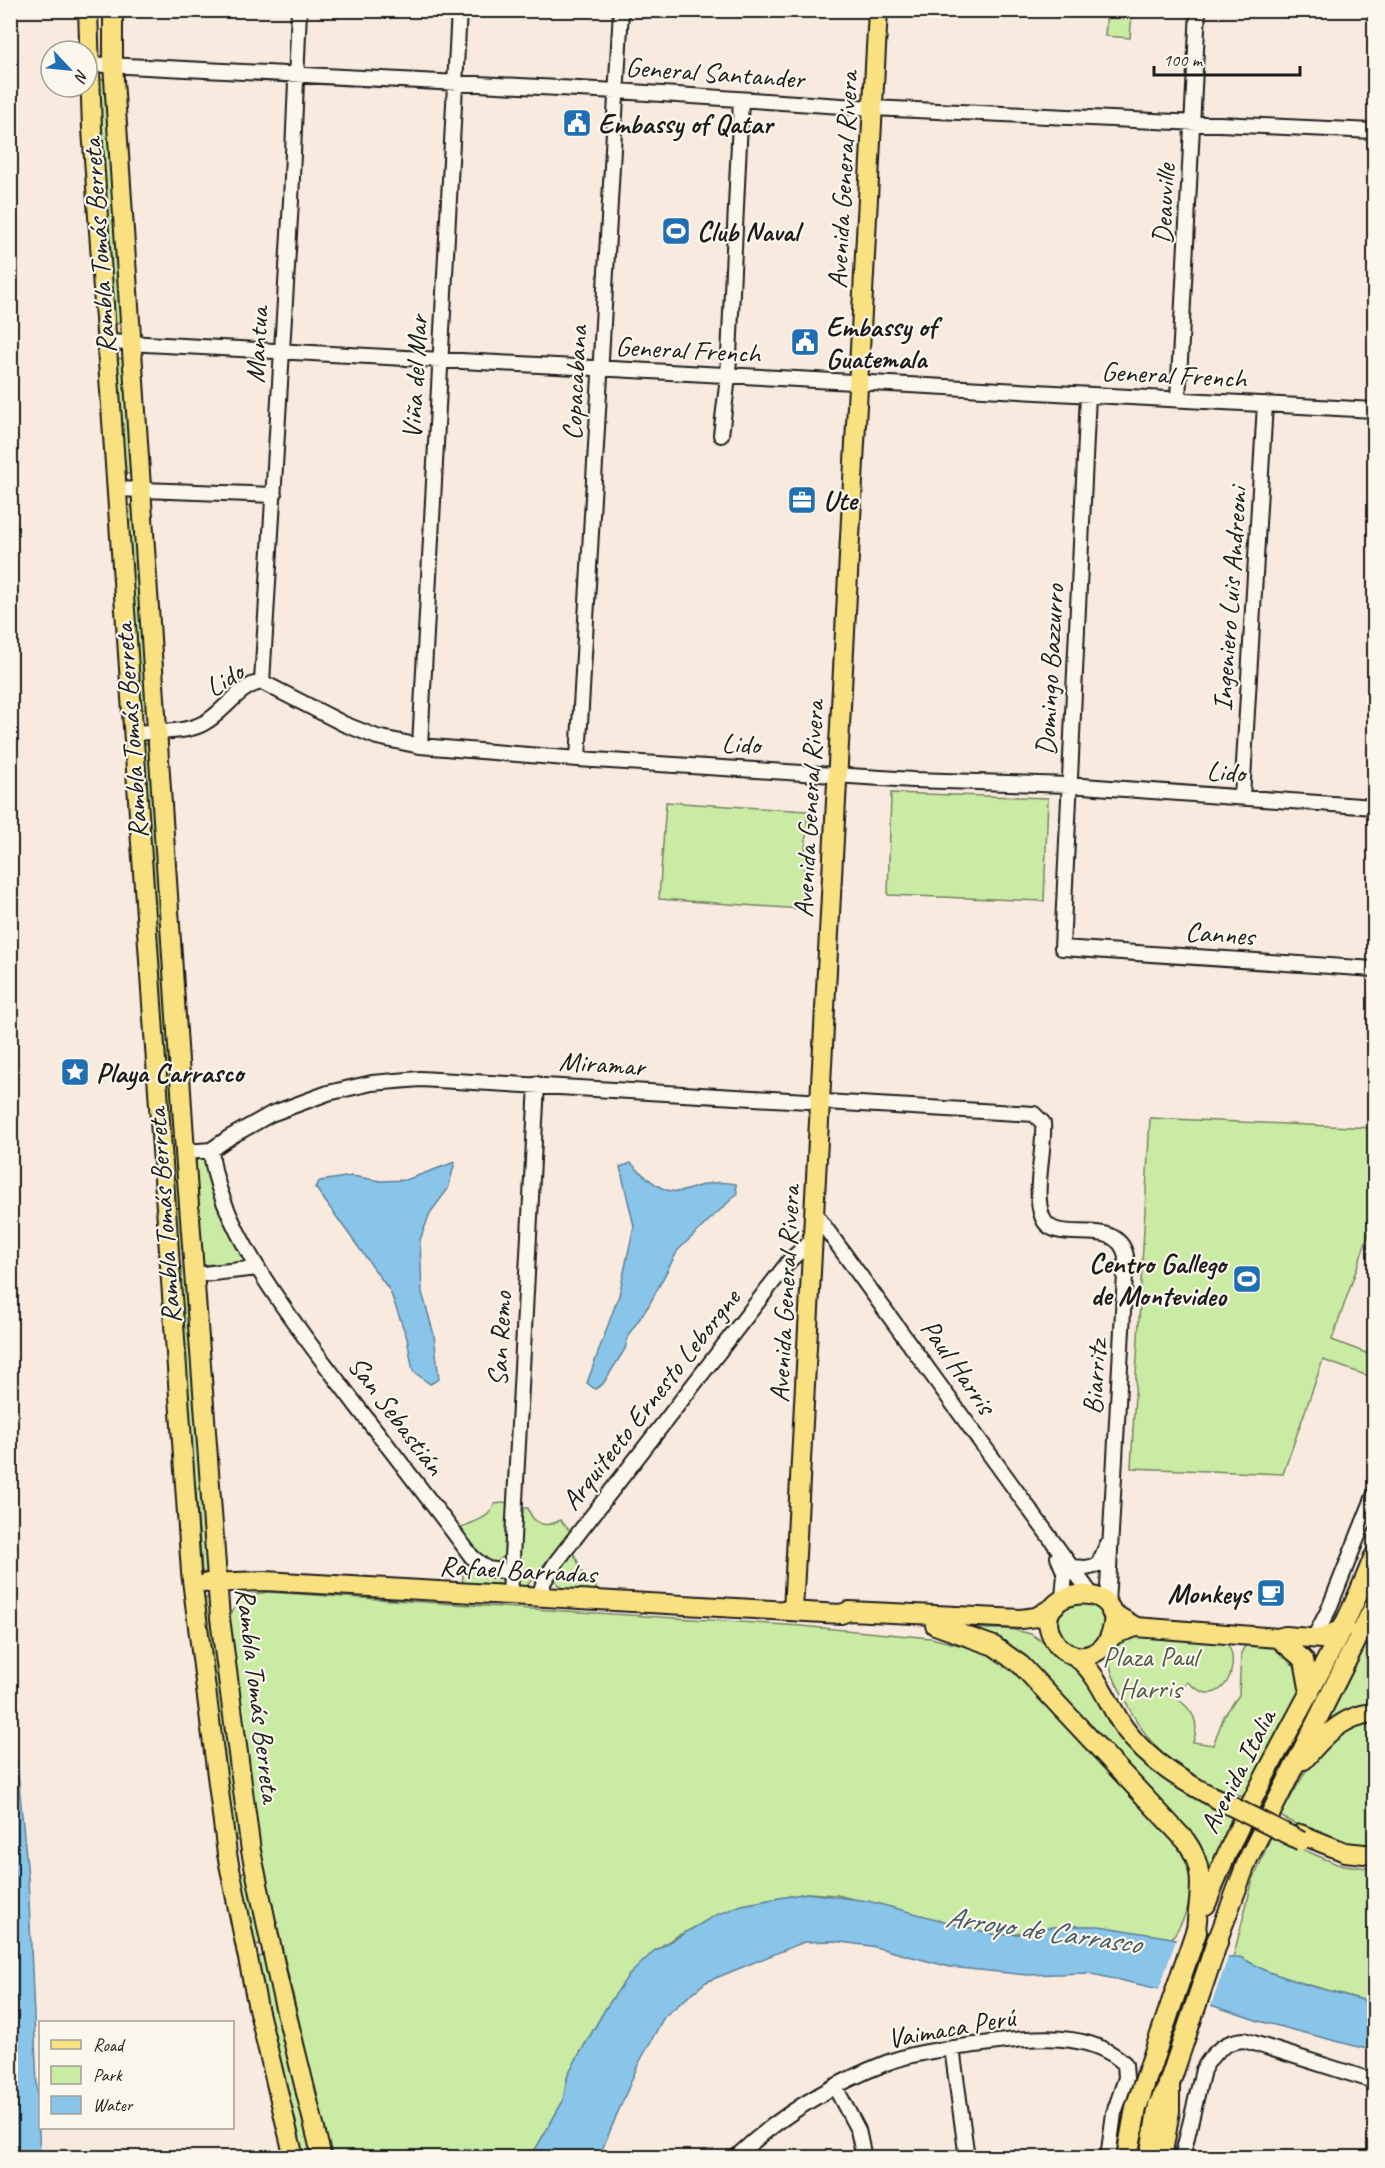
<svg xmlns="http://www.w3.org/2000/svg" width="1385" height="2168" font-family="Caveat,sans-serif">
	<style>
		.green { fill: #caeba4; stroke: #738460; stroke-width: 1.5 }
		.water { fill: #89c4e9; stroke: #5d8197; stroke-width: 1.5 }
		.pier { fill: #f9eadf }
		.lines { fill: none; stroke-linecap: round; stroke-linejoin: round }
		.minor-casing { stroke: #1c1c1c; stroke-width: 18 }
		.major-casing { stroke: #1c1c1c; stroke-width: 22 }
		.highway-casing { stroke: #1c1c1c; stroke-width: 24 }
		.minor { stroke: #fbf7ec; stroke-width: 14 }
		.major { stroke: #f9e181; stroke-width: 18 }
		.highway { stroke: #f9e181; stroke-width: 20 }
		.major-bridge-casing { stroke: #1c1c1c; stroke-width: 22; stroke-linecap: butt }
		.major-bridge { stroke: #f9e181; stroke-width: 18 }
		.labels { text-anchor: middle; stroke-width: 4.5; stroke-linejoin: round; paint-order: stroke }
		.street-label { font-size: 28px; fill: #1c1c1c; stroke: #fbf7ec }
		.poi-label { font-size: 28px; font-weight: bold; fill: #1c1c1c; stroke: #fbf7ec; text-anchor: start }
		.park-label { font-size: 28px; fill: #505a45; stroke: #fbf7ec }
		.water-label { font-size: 30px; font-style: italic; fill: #425764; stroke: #fbf7ec }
	</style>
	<rect width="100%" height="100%" fill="#f9eadf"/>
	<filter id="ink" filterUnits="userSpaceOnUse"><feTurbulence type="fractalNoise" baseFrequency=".0167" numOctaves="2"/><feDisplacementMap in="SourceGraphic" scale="12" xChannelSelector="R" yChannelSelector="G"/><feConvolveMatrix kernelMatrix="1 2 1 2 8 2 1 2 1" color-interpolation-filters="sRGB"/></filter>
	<g filter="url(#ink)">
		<path class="green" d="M1107,11H1132L1130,38L1105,36Z
			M99,78L107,81L122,321L117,324H114L96,82Z
			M117,358L124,359L132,471L129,474L123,472L115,361Z
			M130,506L135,508L147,709L141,710L125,508Z
			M147,743L150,744L184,1246L177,1249L141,746Z
			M891,793L1048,798L1044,901L888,895Z
			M666,802L808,811L801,909L659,899Z
			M1150,1118L1374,1128V1218L1332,1340L1374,1356V1378L1323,1360L1283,1474L1131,1468Z
			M199,1157L205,1159L220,1202L246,1257L244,1262L202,1265L195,1163Z
			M183,1267L187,1272L207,1570L205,1574L202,1571L196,1490L188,1448L179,1268Z
			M509,1502L505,1555L495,1564L483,1561L459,1530C473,1519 487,1522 495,1504Z
			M519,1508H528C532,1524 546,1529 560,1520L571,1532L525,1588L517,1584Z
			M570,1550C582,1559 575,1575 596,1584V1592C580,1591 554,1595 554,1573Z
			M465,1557L502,1576L504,1579L503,1584L462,1585Z
			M267,1592L801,1626L931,1638L987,1652L1015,1670L1178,1844C1200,1876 1193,1908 1172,1938L1165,1939C1133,1933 1100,1924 1067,1926C1043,1927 1021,1934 997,1935L837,1895L807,1893L742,1905L675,1937L654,1951L606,2008L568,2074L563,2101L535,2150L528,2157H330L258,1842L229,1617L241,1597Z
			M209,1595L241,1839H234L203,1603Z
			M1058 1624a23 23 0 1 1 46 0a23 23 0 1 1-46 0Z
			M1374,1622V1710L1319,1734Z
			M979,1629H1010L1031,1634L1080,1666L1111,1713L1232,1816L1228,1826L1229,1833L1207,1885L1190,1839L972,1630Z
			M1131,1635L1225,1642C1240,1655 1231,1695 1207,1693C1200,1692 1193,1686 1187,1682L1176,1697C1192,1710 1201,1721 1193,1742L1213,1745L1224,1716L1239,1695L1241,1653L1245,1646L1249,1644L1272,1643L1294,1654L1301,1689L1245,1798C1234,1793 1222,1788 1211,1785C1169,1770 1140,1733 1122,1694C1113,1678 1106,1664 1112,1646Z
			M1374,1718V1850L1366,1851L1307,1830L1280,1816L1315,1755L1332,1737Z
			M1271,1836L1337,1864L1374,1869V2003C1339,1993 1302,1984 1267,1972C1255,1967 1246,1957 1233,1958L1252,1883Z
			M245,1871L248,1872L263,1941L258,1945L254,1942L240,1874Z
			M266,1955L315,2157H303L256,1958Z"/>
		<path class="water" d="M455,1162L448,1189L430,1213L420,1240L422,1292L434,1335L439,1379L430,1384L413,1371L407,1338L390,1291L315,1187L320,1181L352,1176L381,1181L406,1180Z
			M631,1163C686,1219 682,1174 736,1184L737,1194L678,1250L649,1305L629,1334L625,1349L603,1384L595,1389L587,1383L619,1295L634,1226L620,1167Z
			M10,1691L28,1877L40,2157H11Z
			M807,1893L868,1901L997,1935L1018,1934L1040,1928L1069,1926H1099L1172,1938L1229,1958L1240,1957L1266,1971L1308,1985L1374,2003V2051L1259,2021L1168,1991L1088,1973L1027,1975L950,1967L871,1946L833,1941L804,1942L706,1982L664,2017L638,2065L599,2157L528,2158L535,2150L563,2101L568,2074L606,2008L628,1976L654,1951L714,1916L742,1905Z"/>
		<path class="pier" d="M1177,1937L1229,1955L1210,2008L1158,1992Z"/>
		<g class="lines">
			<g class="minor-casing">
				<path id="minor" d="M88,64L617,91L872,108L1374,131
					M108,342L1374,410
					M1088,395L1062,948L1374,969
					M1178,399L1198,10
					M721,435L728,377L741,100
					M117,489L274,495
					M262,682L291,201L299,10
					M133,733C156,731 184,734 204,723C224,713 239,685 262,682L344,724L377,737L420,746L578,759L913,780L1069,785L1374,807
					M420,746L459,10
					M578,759L621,10
					M1242,797L1265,404
					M211,1150C217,1231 308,1341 356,1405C395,1455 434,1506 472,1557L487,1569L511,1572
					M185,1152L211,1150L230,1137L271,1114L328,1093L372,1083L420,1079L1034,1114L1043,1123C1045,1151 1033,1191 1042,1216C1053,1250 1116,1212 1126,1256L1107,1605
					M816,1215L1091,1594
					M194,1275L258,1268
					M1058,1557L1065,1574L1063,1598
					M1072,1567L1086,1568L1098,1565L1107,1545
					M510,1595L537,1084
					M539,1597L544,1581L557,1561L790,1260L807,1245L814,1243
					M1313,1640L1328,1611L1374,1496
					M952,2048L967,2158
					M835,2087L858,2130L864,2158
					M735,2158C778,2117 830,2085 886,2063C914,2052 946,2049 975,2045C1023,2039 1086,2027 1125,2064L1126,2078L1114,2113L1108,2158
					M1182,2158L1203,2070C1212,2053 1224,2041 1244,2040L1374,2081"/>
			</g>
			<g class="major-casing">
				<path id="major" d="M88,10L92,129L191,1572L227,1854L258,2008L294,2158
					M113,10V64L185,1152L220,1618L251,1851L279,1983L322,2158
					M207,1583L265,1581L841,1614L849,1611L1021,1619L1036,1617L1055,1606
					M793,1611C824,1077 847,544 878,10
					M1111,1612L1136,1627L1278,1638L1285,1636L1321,1639L1345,1627
					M935,1625L994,1646L1021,1665L1186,1841C1208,1871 1198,1899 1196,1932
					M1278,1638L1304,1660L1310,1693
					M1108,1640C1139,1575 1021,1584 1054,1640C1063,1656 1083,1661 1098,1651C1105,1647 1108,1639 1114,1635C1121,1631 1129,1630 1136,1627
					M1075,1656C1100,1676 1107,1703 1125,1729C1150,1763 1184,1782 1221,1801
					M1304,1760C1323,1737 1343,1715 1374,1713
					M1300,1834L1345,1852L1374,1855
					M1206,1905C1251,1783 1327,1677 1374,1556
					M1218,1939L1248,1859L1374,1606
					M1149,2158L1158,2105L1169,2084"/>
			</g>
			<g class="highway-casing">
				<path id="highway" d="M1127,2158L1136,2108L1196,1932
					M1161,2158L1169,2111V2084L1218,1939"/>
			</g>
			<use href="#minor" class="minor"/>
			<use href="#major" class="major"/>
			<use href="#highway" class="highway"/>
			<g class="major-bridge-casing">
				<path id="major-bridge" d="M1221,1801L1301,1841"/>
			</g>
			<use href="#major-bridge" class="major-bridge"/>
		</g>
	</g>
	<defs>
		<g id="civic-square" transform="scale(1.5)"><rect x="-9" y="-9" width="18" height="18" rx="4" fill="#1f6fb2" stroke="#fbf7ec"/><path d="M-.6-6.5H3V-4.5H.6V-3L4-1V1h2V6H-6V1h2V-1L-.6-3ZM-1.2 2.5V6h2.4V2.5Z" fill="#fff"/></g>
		<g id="stadium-square" transform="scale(1.5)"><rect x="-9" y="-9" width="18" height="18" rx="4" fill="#1f6fb2" stroke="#fbf7ec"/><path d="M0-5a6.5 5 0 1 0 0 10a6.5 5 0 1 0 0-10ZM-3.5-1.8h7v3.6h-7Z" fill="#fff"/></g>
		<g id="office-square" transform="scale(1.5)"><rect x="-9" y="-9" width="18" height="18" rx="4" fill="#1f6fb2" stroke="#fbf7ec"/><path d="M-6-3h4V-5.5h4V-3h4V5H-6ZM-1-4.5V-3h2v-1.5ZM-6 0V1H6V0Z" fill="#fff"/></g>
		<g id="sight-square" transform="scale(1.5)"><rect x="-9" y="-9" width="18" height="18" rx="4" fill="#1f6fb2" stroke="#fbf7ec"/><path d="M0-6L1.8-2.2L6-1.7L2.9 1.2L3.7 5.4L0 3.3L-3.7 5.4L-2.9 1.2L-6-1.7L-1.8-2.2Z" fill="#fff"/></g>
		<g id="cafe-square" transform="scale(1.5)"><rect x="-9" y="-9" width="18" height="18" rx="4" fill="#1f6fb2" stroke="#fbf7ec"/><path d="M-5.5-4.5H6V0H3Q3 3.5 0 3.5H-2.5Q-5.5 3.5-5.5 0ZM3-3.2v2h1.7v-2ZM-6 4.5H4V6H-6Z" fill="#fff"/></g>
	</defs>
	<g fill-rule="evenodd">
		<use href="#civic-square" x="577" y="123"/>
		<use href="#stadium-square" x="676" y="231"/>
		<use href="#civic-square" x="805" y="342"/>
		<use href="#office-square" x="802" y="500"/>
		<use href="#sight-square" x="75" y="1072"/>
		<use href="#stadium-square" x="1247" y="1279"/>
		<use href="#cafe-square" x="1271" y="1593"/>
	</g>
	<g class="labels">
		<g class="street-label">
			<text transform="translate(715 72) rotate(4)" y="10">General Santander</text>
			<text transform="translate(842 180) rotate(-87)" y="10">Avenida General Rivera</text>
			<text transform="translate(1163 204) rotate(-87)" y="10">Deauville</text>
			<text transform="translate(98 246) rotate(-94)" y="10">Rambla Tomás Berreta</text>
			<text transform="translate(256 345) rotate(-87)" y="10">Mantua</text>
			<text transform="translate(688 349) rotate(3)" y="10">General French</text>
			<text transform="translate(1174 374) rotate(3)" y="10">General French</text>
			<text transform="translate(414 377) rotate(-87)" y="10">Viña del Mar</text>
			<text transform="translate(574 383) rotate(-87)" y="10">Copacabana</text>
			<text transform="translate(1229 599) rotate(-86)" y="10">Ingeniero Luis Andreoni</text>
			<text transform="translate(1049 670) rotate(-87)" y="10">Domingo Bazzurro</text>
			<text transform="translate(224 679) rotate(-33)" y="10">Lido</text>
			<text transform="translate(130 731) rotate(-94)" y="10">Rambla Tomás Berreta</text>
			<text transform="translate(741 743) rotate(3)" y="10">Lido</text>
			<text transform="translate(1226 771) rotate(4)" y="10">Lido</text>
			<text transform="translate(808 809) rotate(-87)" y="10">Avenida General Rivera</text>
			<text transform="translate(1220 933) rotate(4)" y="10">Cannes</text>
			<text transform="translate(602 1063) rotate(4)" y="10">Miramar</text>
			<text transform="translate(163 1216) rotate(-94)" y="10">Rambla Tomás Berreta</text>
			<text transform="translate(784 1294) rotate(-87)" y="10">Avenida General Rivera</text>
			<text transform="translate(499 1339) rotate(-87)" y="10">San Remo</text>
			<text transform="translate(959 1366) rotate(55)" y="10">Paul Harris</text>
			<text transform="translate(1094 1377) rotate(-86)" y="10">Biarritz</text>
			<text transform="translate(650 1399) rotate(-52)" y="10">Arquitecto Ernesto Leborgne</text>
			<text transform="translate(397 1415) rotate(53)" y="10">San Sebastián</text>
			<text transform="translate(518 1569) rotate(3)" y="10">Rafael Barradas</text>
			<text transform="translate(259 1695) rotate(83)" y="10">Rambla Tomás Berreta</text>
			<text transform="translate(1237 1771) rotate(-63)" y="10">Avenida Italia</text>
			<text transform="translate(951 2027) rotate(-10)" y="10">Vaimaca Perú</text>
		</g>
		<g class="poi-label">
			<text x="598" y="133">Embassy of Qatar</text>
			<text x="697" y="241">Club Naval</text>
			<text x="826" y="336">Embassy of<tspan x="826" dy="32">Guatemala</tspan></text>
			<text x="823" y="510">Ute</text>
			<text x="96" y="1082">Playa Carrasco</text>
			<text x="1226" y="1273" text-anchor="end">Centro Gallego<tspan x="1226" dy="32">de Montevideo</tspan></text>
			<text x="1250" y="1603" text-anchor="end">Monkeys</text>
		</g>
		<g class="park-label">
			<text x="1150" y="1666">Plaza Paul<tspan x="1150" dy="32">Harris</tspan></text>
		</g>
		<g class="water-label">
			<text transform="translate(1043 1930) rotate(8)" y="10">Arroyo de Carrasco</text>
		</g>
	</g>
	<rect width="1385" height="2168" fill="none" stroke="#fbf7ec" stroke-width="36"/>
	<rect x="18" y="18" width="1349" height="2132" fill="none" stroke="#1c1c1c" stroke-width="2" filter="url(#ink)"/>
	<rect x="39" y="2021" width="195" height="108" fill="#fbf7ec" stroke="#a29f99" stroke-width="1.5"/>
	<rect x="51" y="2040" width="30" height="9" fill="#f9e181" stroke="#a29f99" stroke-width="1.5"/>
	<text x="93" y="2051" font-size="18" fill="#1c1c1c">Road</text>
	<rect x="51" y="2066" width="30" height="18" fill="#caeba4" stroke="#a29f99" stroke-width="1.5"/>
	<text x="93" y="2081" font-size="18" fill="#1c1c1c">Park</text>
	<rect x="51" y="2096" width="30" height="18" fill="#89c4e9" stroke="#a29f99" stroke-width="1.5"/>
	<text x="93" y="2111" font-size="18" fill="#1c1c1c">Water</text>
	<g transform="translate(69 69) rotate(116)"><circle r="28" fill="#fbf7ec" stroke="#a29f99" stroke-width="1.5"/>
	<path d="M0-4.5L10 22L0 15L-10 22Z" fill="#1f6fb2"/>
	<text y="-9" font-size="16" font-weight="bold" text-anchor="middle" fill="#1c1c1c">N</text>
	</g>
	<path d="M1154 66v9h146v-9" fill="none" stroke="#1c1c1c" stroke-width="3"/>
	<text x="1163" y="66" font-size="18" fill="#1c1c1c" stroke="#fbf7ec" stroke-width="4.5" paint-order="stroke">100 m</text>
</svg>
